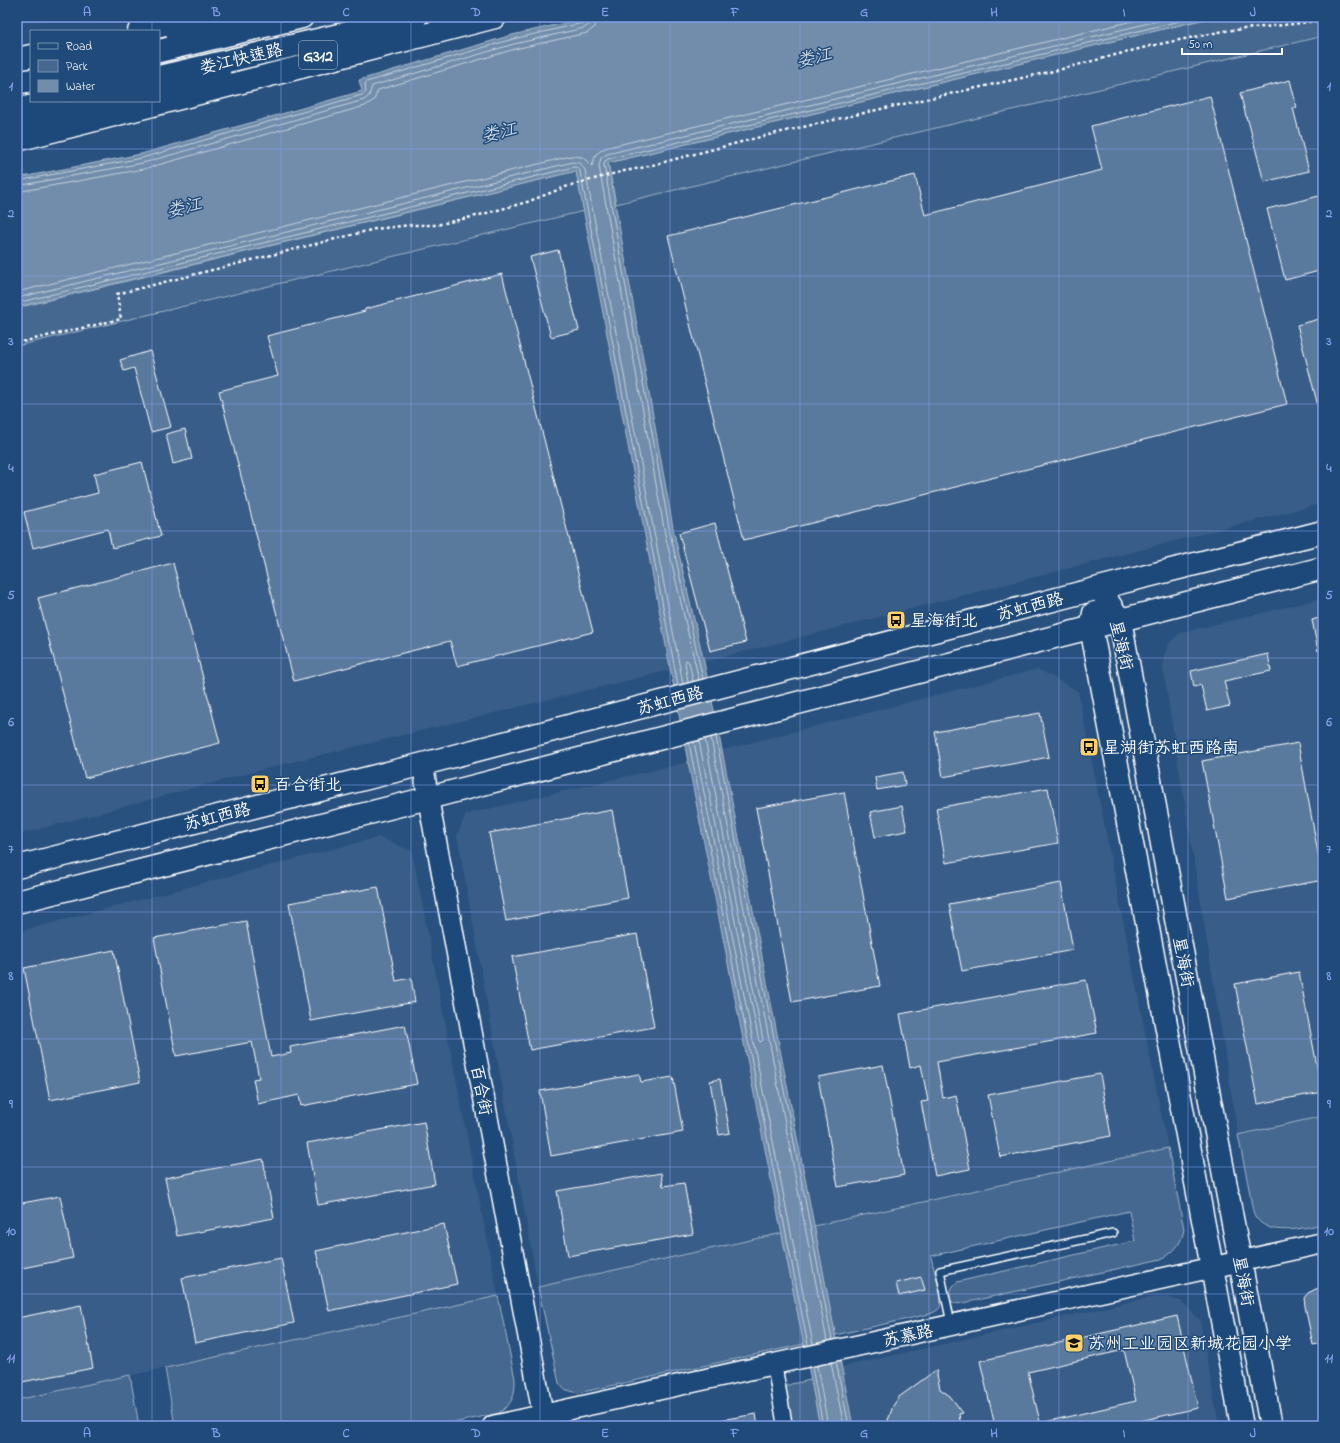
<svg xmlns="http://www.w3.org/2000/svg" width="1340" height="1443" font-family="'Indie Flower','LXGW WenKai TC',sans-serif">
	<style>
		.built { fill: #375d88 }
		.green { fill: #446890; stroke: #a2b4c8 }
		.water { fill: #718dab; stroke: #aabbcd }
		.lines { fill: none; stroke-linecap: round; stroke-linejoin: round }
		.shore { stroke: #c6d1dd; stroke-width: 1 }
		.building { fill: #5a7a9d; stroke: #fff }
		.lane-casing { stroke: #fff; stroke-width: 10 }
		.street-casing { stroke: #fff; stroke-width: 17 }
		.secondary-casing { stroke: #fff; stroke-width: 23 }
		.primary-casing { stroke: #fff; stroke-width: 25 }
		.highway-casing { stroke: #fff; stroke-width: 25 }
		.path { stroke: #fff; stroke-width: 2.5; stroke-dasharray: 3 3; stroke-linecap: butt }
		.lane { stroke: #1f4a7a; stroke-width: 7 }
		.street { stroke: #1f4a7a; stroke-width: 14 }
		.secondary { stroke: #1f4a7a; stroke-width: 20 }
		.primary { stroke: #1f4a7a; stroke-width: 22 }
		.highway { stroke: #1f4a7a; stroke-width: 22 }
		.grid { fill: none; stroke: #839eea; stroke-width: 1; stroke-opacity: 0.55 }
		.labels { text-anchor: middle; stroke-width: 3; stroke-linejoin: round; paint-order: stroke }
		.shield { fill: #1f4a7a; stroke: #bcc9d7; stroke-width: 1 }
		.shield-label { font-size: 16px; font-weight: bold; fill: #fff }
		.street-label { font-size: 17px; fill: #fff; stroke: #1f4a7a }
		.poi-label { font-size: 17px; fill: #fff; stroke: #1f4a7a; text-anchor: start }
		.water-label { font-size: 18px; font-style: italic; fill: #d4dde6; stroke: #1f4a7a }
		.neatline { fill: none; stroke: #839eea; stroke-width: 1.5 }
		.grid-label { font-size: 13px; text-anchor: middle; font-weight: bold; fill: #839eea }
	</style>
	<rect width="100%" height="100%" fill="#28517f"/>
	<filter id="ink" filterUnits="userSpaceOnUse"><feTurbulence type="fractalNoise" baseFrequency=".025" numOctaves="2"/><feDisplacementMap in="SourceGraphic" scale="8" xChannelSelector="R" yChannelSelector="G"/><feConvolveMatrix kernelMatrix="1 2 1 2 8 2 1 2 1" color-interpolation-filters="sRGB"/></filter>
	<g filter="url(#ink)">
		<path class="built" d="M17,17H63L44,21L17,23Z
			M1323,36V503L704,662L674,533L616,204Z
			M584,211L671,670L284,764L17,835V346Z
			M1323,598V1116L1238,1135L1173,731L1163,667L1164,655L1170,642L1180,633Z
			M1038,669L1078,691L1168,1148L814,1226L722,750Z
			M688,762L782,1233L538,1287L457,835L466,814Z
			M379,837L412,851L498,1296L17,1400V932Z
			M1166,1297L1181,1301L1200,1320L1219,1426H853L841,1367L1147,1298Z"/>
		<path class="green" d="M1213,17H1323V36L616,204L608,163Z
			M576,171L584,211L17,346V308Z
			M1323,1116V1224C1303,1228 1268,1238 1255,1216C1251,1208 1251,1197 1249,1189C1245,1171 1242,1153 1238,1135Z
			M1168,1148L1184,1229C1182,1243 1174,1253 1161,1259L968,1302C964,1303 956,1305 952,1302C946,1296 952,1286 957,1282L1135,1241L1129,1211L931,1256C932,1265 944,1300 940,1307C938,1311 934,1312 930,1314L835,1335L814,1226Z
			M782,1233L804,1344L578,1393L564,1389L559,1383L538,1287Z
			M498,1296L515,1379C515,1396 513,1403 499,1413L440,1426H175L165,1368Z
			M130,1375L139,1426H17V1400Z
			M811,1380L820,1426H792L786,1387L791,1384Z"/>
		<path class="water" d="M590,17H1213L608,163L674,533L704,662L722,750L853,1426H820L688,762L576,171L17,307V178L141,154L362,91L359,80L512,35Z"/>
		<g class="lines">
			<path class="shore" d="M17,181L142,158L362,95L366,92L365,84L366,82L513,39L583,23L586,20V17
				M17,186L143,163L364,100L369,96L372,86L514,44L584,28L590,24L591,17
				M17,192L144,169L365,106L374,100L378,90L515,49L587,33L595,27L597,17
				M17,292L571,156L582,157L592,166L596,154L605,148L1149,17
				M17,298L573,162L580,163L585,170L683,684
				M17,303L574,167L578,168L580,171L678,685
				M703,679L670,533L604,165L605,161L608,159L1196,17
				M699,680L665,534L599,166L601,158L607,154L1174,17
				M688,682L685,663L686,660L689,662L693,681
				M716,737L832,1340
				M711,738L827,1341
				M699,741L759,1041L761,1042L763,1040L705,739
				M694,742L813,1344
				M689,743L808,1345
				M836,1362L849,1426
				M831,1363L844,1426
				M817,1366L828,1426
				M812,1367L823,1426"/>
		</g>
		<path class="building" d="M1290,80L1297,108H1293L1309,171L1264,182L1248,120H1247L1240,93Z
			M1210,96L1287,404L744,540L668,236L915,175L925,215L1102,170L1091,126Z
			M1323,195V270L1285,280L1267,209Z
			M558,250L579,330L551,337L530,257Z
			M502,274L593,632L457,666L450,641L294,681L219,391L278,376L267,336L365,311V309Z
			M1323,318V409L1319,410L1297,325Z
			M150,351L171,427L151,432L134,368L124,371L120,360Z
			M185,429L192,459L173,464L166,434Z
			M142,462L161,536L112,548L108,529L33,548L24,512L98,493L94,474Z
			M715,523L746,642L710,651L679,533Z
			M173,563L220,743L85,778L38,598Z
			M1323,617V650L1318,651L1312,620Z
			M1268,654L1271,671L1224,681L1230,706L1207,711L1201,685L1194,687L1191,671Z
			M1040,713L1049,757L943,777L935,732Z
			M1298,743L1323,880L1228,898L1202,761Z
			M903,772L905,785L877,790L875,777Z
			M1048,788L1058,843L946,863L936,808Z
			M844,792L880,986L792,1002L756,808Z
			M902,806L907,831L875,837L870,812Z
			M612,810L628,898L506,921L489,833Z
			M1061,883L1073,950L962,971L949,904Z
			M378,887L396,981L411,978L415,1002L311,1021L289,903Z
			M246,921L271,1057L291,1053L290,1047L405,1025L417,1084L301,1106L299,1095L258,1104L253,1079L259,1078L252,1042L176,1056L154,938Z
			M637,934L654,1027L530,1050L512,957Z
			M114,950L140,1082L50,1100L24,968Z
			M1299,972L1322,1092L1258,1104L1235,984Z
			M1086,980L1097,1033L937,1062L943,1098L956,1095L970,1169L935,1176L921,1102L928,1101L921,1065L910,1068L900,1014Z
			M883,1065L904,1175L838,1187L818,1077Z
			M639,1074L641,1082L673,1077L683,1132L551,1156L540,1091Z
			M1100,1074L1111,1136L1000,1157L988,1095Z
			M720,1079L730,1133L719,1135L710,1081Z
			M424,1122L435,1184L318,1205L307,1143Z
			M263,1159L274,1218L177,1236L165,1178Z
			M661,1173L663,1186L684,1183L693,1234L568,1256L557,1191Z
			M60,1196L73,1258L17,1269V1204Z
			M444,1224L457,1284L329,1311L316,1251Z
			M281,1258L294,1323L195,1343L182,1278Z
			M921,1277L925,1290L899,1296L896,1283Z
			M1323,1287V1343L1313,1345L1305,1306L1304,1298L1308,1293L1316,1289Z
			M81,1305L93,1368L17,1383V1318Z
			M1177,1316L1198,1408L1118,1426H1045V1422L1136,1401L1124,1350L1028,1372L1041,1426H995L980,1361Z
			M936,1370L940,1389L950,1396L963,1413L959,1414L961,1426H886L893,1406L899,1397Z
			M756,1414L758,1426H721L720,1420Z"/>
		<g class="lines">
			<g class="lane-casing">
				<path id="lane" d="M951,1323L940,1271L1113,1233"/>
			</g>
			<g class="street-casing">
				<path id="street" d="M774,1364L785,1426"/>
			</g>
			<g class="secondary-casing">
				<path id="secondary" d="M423,764L428,798L543,1415
					M493,1426L1323,1243"/>
			</g>
			<g class="primary-casing">
				<path id="primary" d="M177,33L246,17
					M159,91L220,77
					M17,124L117,101
					M1099,588L1120,620L1271,1426
					M1094,613L1091,627L1242,1426
					M17,867L423,764L1099,588L1323,532
					M17,902L428,798L1323,568"/>
			</g>
			<g class="highway-casing">
				<path id="highway" d="M139,31L200,17
					M159,51L302,17
					M17,59L31,56
					M159,77L416,17
					M17,83L31,80
					M17,110L54,101
					M17,140L495,17"/>
			</g>
			<path class="path" d="M17,343L121,319L117,294L375,229L411,225H436L476,216L527,202L568,186L624,171L641,168L764,136L881,109L1058,70L1150,46L1224,31L1293,24L1323,20"/>
			<use href="#lane" class="lane"/>
			<use href="#street" class="street"/>
			<use href="#secondary" class="secondary"/>
			<use href="#primary" class="primary"/>
			<use href="#highway" class="highway"/>
		</g>
	</g>
	<path class="grid" d="M152,17V31M281,17V1426M411,17V1426M540,17V1426M670,17V1426M800,17V1426M929,17V1426M1059,17V1426M1188,17V1426M152,101V1426M17,149H1323M17,276H1323M17,404H1323M17,531H1323M17,658H1323M17,785H1323M17,912H1323M17,1039H1323M17,1167H1323M17,1294H1323"/>
	<defs>
		<g id="bus-square" transform="scale(1)"><rect x="-9" y="-9" width="18" height="18" rx="4" fill="#ffd166" stroke="#1f4a7a"/><path d="M-5-6H5V4H4V6H2V4H-2V6H-4V4H-5ZM-3.5-4V0h7V-4ZM-3.5 1.2v1.5H-2V1.2ZM2 1.2v1.5H3.5V1.2Z" fill="#111"/></g>
		<g id="school-square" transform="scale(1)"><rect x="-9" y="-9" width="18" height="18" rx="4" fill="#ffd166" stroke="#1f4a7a"/><path d="M0-5L7-2L0 1L-7-2ZM-4 1L0 2.5L4 1V4Q0 6-4 4Z" fill="#111"/></g>
	</defs>
	<g fill-rule="evenodd">
		<use href="#bus-square" x="896" y="620"/>
		<use href="#bus-square" x="1089" y="747"/>
		<use href="#bus-square" x="260" y="784"/>
		<use href="#school-square" x="1074" y="1343"/>
	</g>
	<g class="labels">
		<rect class="shield" x="299" y="41" width="38" height="28" rx="3"/>
		<g class="shield-label">
			<text x="318" y="61">G312</text>
		</g>
		<g class="street-label">
			<text transform="translate(241 58) rotate(-13)" y="6">娄江快速路</text>
			<text transform="translate(1030 606) rotate(-15)" y="6">苏虹西路</text>
			<text transform="translate(1122 645) rotate(76)" y="6">星海街</text>
			<text transform="translate(670 700) rotate(-15)" y="6">苏虹西路</text>
			<text transform="translate(217 816) rotate(-14)" y="6">苏虹西路</text>
			<text transform="translate(1184 962) rotate(79)" y="6">星海街</text>
			<text transform="translate(482 1090) rotate(79)" y="6">百合街</text>
			<text transform="translate(1244 1281) rotate(79)" y="6">星海街</text>
			<text transform="translate(908 1335) rotate(-12)" y="6">苏慕路</text>
		</g>
		<g class="poi-label">
			<text x="910" y="626">星海街北</text>
			<text x="1103" y="753">星湖街苏虹西路南</text>
			<text x="274" y="790">百合街北</text>
			<text x="1088" y="1349">苏州工业园区新城花园小学</text>
		</g>
		<g class="water-label">
			<text transform="translate(814 57) rotate(-13)" y="6">娄江</text>
			<text transform="translate(499 132) rotate(-13)" y="6">娄江</text>
			<text transform="translate(184 207) rotate(-13)" y="6">娄江</text>
		</g>
	</g>
	<rect width="1340" height="1443" fill="none" stroke="#1f4a7a" stroke-width="44"/>
	<rect x="30" y="30" width="130" height="72" fill="#1f4a7a" stroke="#7992af"/>
	<rect x="38" y="43" width="20" height="6" fill="#1f4a7a" stroke="#7992af"/>
	<text x="66" y="50" font-size="12" fill="#ffffff">Road</text>
	<rect x="38" y="60" width="20" height="12" fill="#446890" stroke="#7992af"/>
	<text x="66" y="70" font-size="12" fill="#ffffff">Park</text>
	<rect x="38" y="80" width="20" height="12" fill="#718dab" stroke="#7992af"/>
	<text x="66" y="90" font-size="12" fill="#ffffff">Water</text>
	<path d="M1182 48v6h100v-6" fill="none" stroke="#ffffff" stroke-width="2"/>
	<text x="1188" y="48" font-size="12" fill="#ffffff" stroke="#1f4a7a" stroke-width="3" paint-order="stroke">50 m</text>
	<rect x="22" y="22" width="1296" height="1399" class="neatline"/>
	<g class="grid-label">
		<text x="87" y="16">A</text>
		<text x="216" y="16">B</text>
		<text x="346" y="16">C</text>
		<text x="476" y="16">D</text>
		<text x="605" y="16">E</text>
		<text x="735" y="16">F</text>
		<text x="864" y="16">G</text>
		<text x="994" y="16">H</text>
		<text x="1124" y="16">I</text>
		<text x="1253" y="16">J</text>
		<text x="11" y="90">1</text>
		<text x="1329" y="90">1</text>
		<text x="11" y="217">2</text>
		<text x="1329" y="217">2</text>
		<text x="11" y="345">3</text>
		<text x="1329" y="345">3</text>
		<text x="11" y="472">4</text>
		<text x="1329" y="472">4</text>
		<text x="11" y="599">5</text>
		<text x="1329" y="599">5</text>
		<text x="11" y="726">6</text>
		<text x="1329" y="726">6</text>
		<text x="11" y="853">7</text>
		<text x="1329" y="853">7</text>
		<text x="11" y="980">8</text>
		<text x="1329" y="980">8</text>
		<text x="11" y="1108">9</text>
		<text x="1329" y="1108">9</text>
		<text x="11" y="1235">10</text>
		<text x="1329" y="1235">10</text>
		<text x="11" y="1362">11</text>
		<text x="1329" y="1362">11</text>
		<text x="87" y="1437">A</text>
		<text x="216" y="1437">B</text>
		<text x="346" y="1437">C</text>
		<text x="476" y="1437">D</text>
		<text x="605" y="1437">E</text>
		<text x="735" y="1437">F</text>
		<text x="864" y="1437">G</text>
		<text x="994" y="1437">H</text>
		<text x="1124" y="1437">I</text>
		<text x="1253" y="1437">J</text>
	</g>
</svg>
